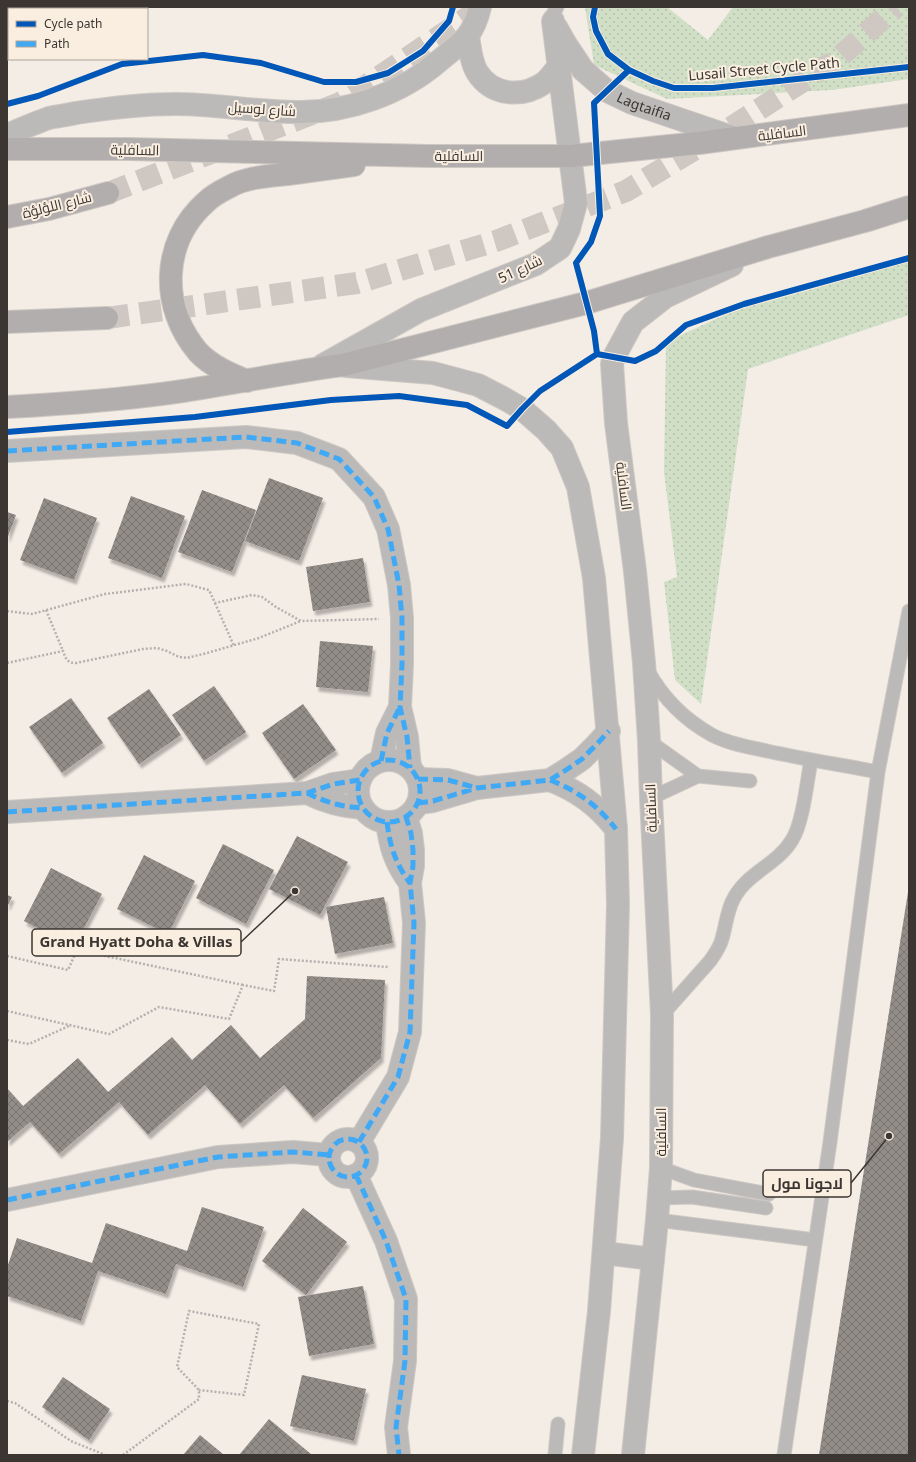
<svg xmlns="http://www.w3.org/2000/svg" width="916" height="1462" font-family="'Noto Sans',Cairo,sans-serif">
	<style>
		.garden { fill: url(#garden-dots) }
		.building { fill: url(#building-cross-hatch); filter: url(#shadow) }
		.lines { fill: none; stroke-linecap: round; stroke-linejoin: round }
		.secondary-tunnel { stroke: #cfc8c2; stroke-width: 22; stroke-dasharray: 22 11; stroke-linecap: butt }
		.lane-casing { stroke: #cec8c3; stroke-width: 15 }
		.street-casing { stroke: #cec8c3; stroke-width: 24 }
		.secondary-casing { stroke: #cec8c3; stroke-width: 24 }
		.path { stroke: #b3b0ae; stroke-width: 2.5; stroke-dasharray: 2 2; stroke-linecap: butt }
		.lane { stroke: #bcb9b9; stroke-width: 13 }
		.street { stroke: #bcb9b9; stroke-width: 22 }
		.secondary { stroke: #b2aeae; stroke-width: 22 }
		.quiet { stroke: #3fa9f5; stroke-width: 5; stroke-dasharray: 10 5; stroke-linecap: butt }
		.cycleway-casing { stroke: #faeee0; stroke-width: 8 }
		.cycleway { stroke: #0057b8; stroke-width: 6 }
		.labels { text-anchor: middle; stroke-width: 4; stroke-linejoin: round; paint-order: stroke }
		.street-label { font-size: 14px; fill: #3b3631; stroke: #faeee0 }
		.leader { fill: none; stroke: #3b3631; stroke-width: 1.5 }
		.callout-dot { fill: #3b3631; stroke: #faeee0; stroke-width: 1.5 }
		.callout { fill: #faeee0; stroke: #3b3631; stroke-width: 1.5 }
		.callout-label { font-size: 15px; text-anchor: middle; font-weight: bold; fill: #3b3631 }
	</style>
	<defs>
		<pattern id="garden-dots" width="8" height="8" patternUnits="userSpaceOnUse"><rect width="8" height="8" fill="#d0dfc6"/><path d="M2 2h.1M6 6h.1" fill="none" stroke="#b4c0ab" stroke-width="1.8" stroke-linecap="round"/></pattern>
		<pattern id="building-cross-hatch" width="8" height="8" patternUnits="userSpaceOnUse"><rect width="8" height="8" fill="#938d88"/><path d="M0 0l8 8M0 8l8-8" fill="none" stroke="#797470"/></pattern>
		<filter id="shadow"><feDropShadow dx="2.5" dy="4.5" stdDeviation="1" flood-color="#0004"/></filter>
	</defs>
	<rect width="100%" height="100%" fill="#f4ede6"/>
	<path class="garden" d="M585,7H667L708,40L733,7H909V79L832,90L667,99L594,65Z
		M909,260V315L748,369L701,704L675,680L664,582L677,577L664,472L666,342L744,306Z"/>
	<path class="building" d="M269,478L323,498L299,561L245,541Z
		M202,490L256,510L232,572L178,552Z
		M131,496L185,516L162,578L108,558Z
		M44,498L97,518L74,580L20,560Z
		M7,512L16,515L7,539Z
		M363,558L370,602L313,611L306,567Z
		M320,641L373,646L368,692L316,687Z
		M214,686L246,732L204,761L172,715Z
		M149,689L181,735L139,764L107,718Z
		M71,698L103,743L62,773L29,727Z
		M303,704L336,750L294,779L262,733Z
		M297,836L348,862L320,915L269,889Z
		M223,844L274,870L246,924L196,898Z
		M144,855L195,881L168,934L117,909Z
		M51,868L102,894L74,947L24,921Z
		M908,892L909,1455H819L830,1385Z
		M7,895L12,897L7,907Z
		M384,897L393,943L335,954L326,907Z
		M307,976L385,980L381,1058L313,1118L284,1085L240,1124L205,1085L148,1135L119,1102L59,1154L30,1122L7,1142V1088L23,1106L78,1058L108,1092L172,1037L192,1060L231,1025L260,1058L305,1019Z
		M202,1207L264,1227L243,1287L176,1264L166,1294L98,1271L81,1321L7,1296V1268L17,1238L92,1263L106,1223L187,1251Z
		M303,1208L347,1242L306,1295L262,1261Z
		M363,1286L374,1344L309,1356L298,1297Z
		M302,1375L366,1389L354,1441L290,1426Z
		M63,1377L110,1409L89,1440L42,1407Z
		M269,1419L312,1455H239Z
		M200,1435L224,1455H183Z"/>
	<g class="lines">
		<path class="secondary-tunnel" d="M108,193L340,103L483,7
			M107,318L357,283L496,241L626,191L730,128L836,60L896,7"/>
		<g class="lane-casing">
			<path id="lane" d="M552,16L557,7
				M648,671C663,698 685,720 712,735C729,744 749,747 767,751C804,759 841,765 878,772
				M649,741L698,776
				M651,798L698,776L750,781
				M662,1015L710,961C715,954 720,947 722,939C726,925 727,910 734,898C747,873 778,864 792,840C803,823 807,781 811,760
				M661,1168L694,1180L769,1194
				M658,1198L692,1197L766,1208
				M657,1220L815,1240
				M555,1455L558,1424
				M784,1455L830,1142L878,772L909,611"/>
		</g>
		<g class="street-casing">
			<g id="street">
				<path id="s1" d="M556,27L565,43L583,70L607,91L632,103L735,138"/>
				<path d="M468,36C470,48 471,62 477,72C492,96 522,98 544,83C549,79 554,72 558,67"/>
				<path d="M7,135C21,129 35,123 49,118C58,116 68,115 76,113C109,108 143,104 176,104C216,104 256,112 297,112C347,113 401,94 439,61C462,42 473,37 480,7"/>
				<path d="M323,365L421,310L536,264L560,248L569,229L576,203L553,21"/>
				<path d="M346,366L433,373L478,385L505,399L522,409L546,430L562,448L578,487L594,578L616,829L618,905L612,1138L599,1311L583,1455"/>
				<path d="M7,451L246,437L297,443L339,459L374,497L388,529L399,585L402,618V664L400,707L407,737L410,768"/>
				<circle cx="389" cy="791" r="31"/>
				<path d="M381,761L387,733L400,707"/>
				<path d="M418,779L448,780L477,788"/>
				<path d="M550,780C578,791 597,805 616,829"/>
				<path d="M307,793C325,802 342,807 363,808"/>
				<path d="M418,803L433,801L477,788L550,780L566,770L582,759L596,745L609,731"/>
				<path d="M7,812L307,793L333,784L360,780"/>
				<path d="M387,822C390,846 395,863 410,883"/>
				<circle cx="348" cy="1158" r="19"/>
				<path d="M359,1142L398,1077L410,1032L414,923L410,883L413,866V850L411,833L406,817"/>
				<path d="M356,1175L386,1241L406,1299L405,1361L396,1427L399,1455"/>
				<path d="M7,1200L218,1157L293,1152L329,1155"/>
				<path d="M604,1253L653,1259"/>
				<path d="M633,1455L657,1220L661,1168L662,1015L651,798L649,741L644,663L635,571L616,423L612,364L614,357L633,322L665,297L732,265"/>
			</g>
		</g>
		<g class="secondary-casing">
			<path id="secondary" d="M7,149H128L429,156H571L699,143L909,115
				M7,217L49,209L108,193
				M7,322L107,318
				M247,381C230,374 211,366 198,352C160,307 161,242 206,202C212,196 221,191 229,187C246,177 269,176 288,174C310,171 332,168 354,165
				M7,407C63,404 120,400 176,392C232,384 287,372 343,365L586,303L768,247L865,221L909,207"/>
		</g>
		<path class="path" d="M215,603L234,646
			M46,610L63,651
			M7,611L32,614L105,594L186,584L209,590L215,603L252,595L262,597L276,607L301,621L379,619
			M7,663L63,651C66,659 67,663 76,663L143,649L157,648L167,651L179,657L187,658L207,653L259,638L301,621
			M7,956L68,970L77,950L243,985
			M7,1011L109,1034L159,1007L229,1019L243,985L274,991L279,959L388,967
			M7,1040L29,1044L69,1026
			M7,1401L15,1403L71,1441L105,1455
			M123,1455L199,1399V1390L177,1367L189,1311L259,1324L244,1395L199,1390"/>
		<use href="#lane" class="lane"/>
		<use href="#street" class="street"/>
		<use href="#secondary" class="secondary"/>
		<path class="quiet" d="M7,451L246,437L297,443L339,459L374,497L388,529L399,585L402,618V664L400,707L407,737L410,768
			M358 791a31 31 0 1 1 62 0a31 31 0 1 1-62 0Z
			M381,761L387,733L400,707
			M418,779L448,780L477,788
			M550,780C578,791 597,805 616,829
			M307,793C325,802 342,807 363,808
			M418,803L433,801L477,788L550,780L566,770L582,759L596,745L609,731
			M7,812L307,793L333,784L360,780
			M387,822C390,846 395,863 410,883
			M329 1158a19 19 0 1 1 38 0a19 19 0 1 1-38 0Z
			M359,1142L398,1077L410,1032L414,923L410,883L413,866V850L411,833L406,817
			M356,1175L386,1241L406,1299L405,1361L396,1427L399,1455
			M7,1200L218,1157L293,1152L329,1155"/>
		<g class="cycleway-casing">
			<path id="cycleway" d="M595,7L593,17L596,31L608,54L629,70L653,81L674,88H713L909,67
				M7,104L38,96L122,64L203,55L261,63L324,82H356L388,73L423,51L449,21L453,7
				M597,354L594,331L576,263L591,242L600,216L594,103L629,70
				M7,432L195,417L331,400L399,396L467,405L507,426L522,409L540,391L597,354L635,361L656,351L686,325L744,304L909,258"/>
		</g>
		<use href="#cycleway" class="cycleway"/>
	</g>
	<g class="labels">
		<g class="street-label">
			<text transform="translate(764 69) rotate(-5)" y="5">Lusail Street Cycle Path</text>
			<text dy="5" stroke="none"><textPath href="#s1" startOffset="123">Lagtaifia</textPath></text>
			<text transform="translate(262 109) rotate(4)" y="5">شارع لوسيل</text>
			<text transform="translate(782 133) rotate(-7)" y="5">السافلية</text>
			<text transform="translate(135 150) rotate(1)" y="5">السافلية</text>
			<text x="459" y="161">السافلية</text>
			<text transform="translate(57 205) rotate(-14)" y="5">شارع اللؤلؤة</text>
			<text transform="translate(520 269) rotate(-25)" y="5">شارع 51</text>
			<text transform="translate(624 486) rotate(83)" y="5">السافلية</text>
			<text transform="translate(651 808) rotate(-92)" y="5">السافلية</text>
			<text transform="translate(661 1132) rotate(-90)" y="5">السافلية</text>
		</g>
	</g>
	<path class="leader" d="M295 891L241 942M889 1136L851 1183"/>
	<g class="callout-dot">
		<circle cx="295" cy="891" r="4"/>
		<circle cx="889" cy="1136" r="4"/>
	</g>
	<g class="callout">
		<rect x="32" y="929" width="209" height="27" rx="4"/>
		<rect x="763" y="1170" width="88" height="27" rx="4"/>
	</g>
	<g class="callout-label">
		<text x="136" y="947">Grand Hyatt Doha &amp; Villas</text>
		<text x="807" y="1189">لاجونا مول</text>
	</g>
	<rect width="916" height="1462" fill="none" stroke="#3b3631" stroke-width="16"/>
	<rect x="8" y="8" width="140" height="52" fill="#faeee0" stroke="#aea49a"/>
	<rect x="16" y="21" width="20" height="6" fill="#0057b8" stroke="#aea49a"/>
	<text x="44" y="28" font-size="12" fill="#3b3631">Cycle path</text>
	<rect x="16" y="41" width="20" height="6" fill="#3fa9f5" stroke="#aea49a"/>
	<text x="44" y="48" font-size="12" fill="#3b3631">Path</text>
</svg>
